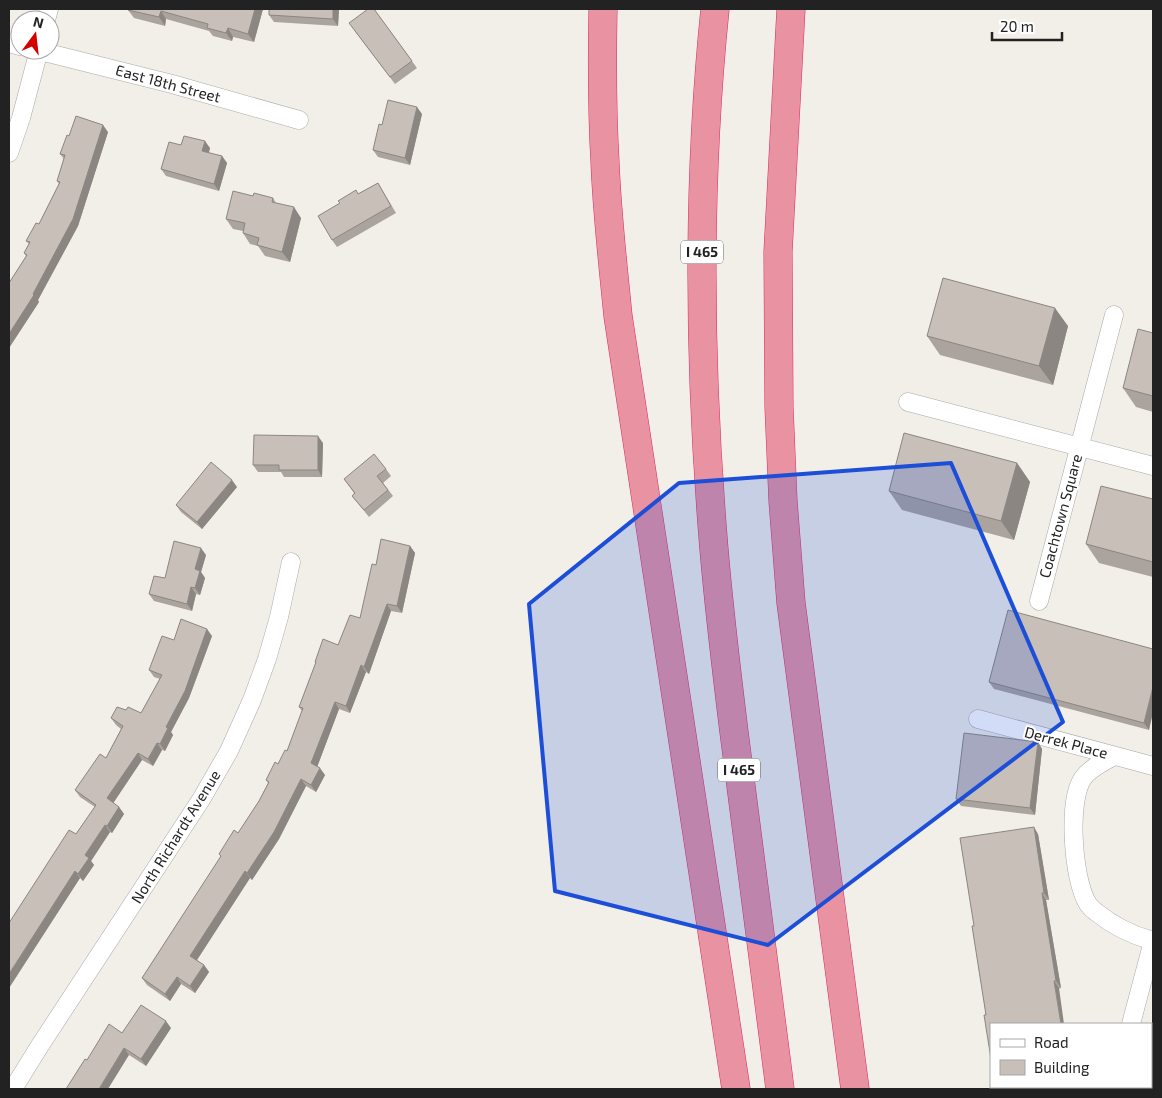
<svg xmlns="http://www.w3.org/2000/svg" width="1162" height="1098" font-family="'Exo 2',sans-serif">
	<style>
		.lines { fill: none; stroke-linecap: round; stroke-linejoin: round }
		.street-casing { stroke: #a9a9a9; stroke-width: 19 }
		.highway-casing { stroke: #dc2a67; stroke-width: 29 }
		.street { stroke: #fff; stroke-width: 18 }
		.highway { stroke: #e892a2; stroke-width: 28 }
		.wall { fill: #aba49e }
		.shaded-wall { fill: #8b8681 }
		.building { fill: #c7bfb8; stroke: #8b8681 }
		.marked { fill: #1d4ed8; fill-opacity: 0.2; stroke: #1d4ed8; stroke-width: 4; stroke-linejoin: round }
		.labels { text-anchor: middle; stroke-width: 4; stroke-linejoin: round; paint-order: stroke }
		.shield { fill: #fff; stroke: #646464; stroke-width: 1 }
		.shield-label { font-size: 14px; font-weight: bold; fill: #222 }
		.street-label { font-size: 15px; fill: #222; stroke: #fff }
	</style>
	<rect width="100%" height="100%" fill="#f2efe9"/>
	<g class="lines">
		<g class="street-casing">
			<path id="street" d="M46,20L49,9
				M9,43L20,46
				M36,50L172,84L299,120
				M9,153L21,118L39,50
				M908,402L1153,466
				M1039,601L1114,315
				M978,719L1153,766
				M1114,756C1104,762 1090,768 1083,778C1067,801 1073,881 1088,904C1090,907 1093,910 1096,912C1113,926 1132,935 1153,941
				M1131,1024L1153,941
				M1121,1087V1089
				M13,1089L39,1047L202,798L229,751L252,700L267,659L279,617L291,562"/>
		</g>
		<g class="highway-casing">
			<path id="highway" d="M603,9C602,60 602,111 605,162C607,214 613,265 618,316L736,1089
				M715,9C697,183 699,363 713,537C718,602 726,667 734,732C749,851 765,970 780,1089
				M791,9L778,252L779,407L783,501L791,603L855,1089"/>
		</g>
		<use href="#street" class="street"/>
		<use href="#highway" class="highway"/>
	</g>
	<path class="wall" d="M128,9H263L254,42L233,37L232,41L213,36L209,31L166,19L165,26L134,18L128,10Z
		M339,9L338,26L274,22L269,15Z
		M374,9L417,68L395,84L354,30Z
		M422,114L410,165L378,157L373,150L382,125Z
		M108,132L78,226L38,300L39,302L9,348V283L26,256L24,253L29,244L26,241L39,224L59,184L57,181L64,159L60,154L69,136Z
		M181,145L210,148L209,153L222,156L227,163L219,191L166,176L161,169Z
		M378,183L396,213L337,247L332,240L358,194Z
		M253,196L273,198L276,203L301,218L290,262L265,256L258,246L250,244L243,233V231L233,229L226,219Z
		M1068,326L1053,385L940,355L927,336Z
		M1153,333V412L1136,407L1123,388Z
		M323,443L322,477H284L281,472H258L253,465Z
		M1017,463L1030,482L1014,540L902,510L889,491Z
		M386,469L391,476L383,483L393,496L369,517L352,496L354,493L344,479Z
		M237,487L202,529L181,512L176,505Z
		M1153,499V577L1099,563L1086,544Z
		M410,546L415,553L402,613L391,611L369,674L366,672L350,713L339,709L317,767L325,775L316,792L306,786L279,839L252,880L250,878L197,960L204,965L209,972L195,993L181,984L170,1001L147,985L142,978L221,857L219,854L238,833L259,801L268,783L266,780L287,751L302,711L299,707L316,663L315,662L338,645L360,618L376,565Z
		M206,555L201,572L205,578L200,595L196,594L192,611L154,601L149,594L165,578Z
		M212,636L189,698L171,732L173,735L165,751L162,750L153,766L142,760L113,803L119,807L124,814L112,833L110,832L91,861L94,865L83,881L80,878L9,988L76,834L95,807L80,797L75,790L106,758L121,729L116,725L111,718L126,710L141,713L160,679L154,677L149,670L174,640Z
		M1153,649L1149,730L994,689L989,682Z
		M1038,742L1042,749L1035,815L961,806L956,799Z
		M1038,834L1049,900H1046L1061,988L986,1015L974,926Z
		M171,1028L146,1066L129,1055L87,1060L122,1033Z"/>
	<path class="shaded-wall" d="M255,9H263L254,42L248,34Z
		M333,9H339L338,26L333,19Z
		M161,11L166,19L165,26L159,17Z
		M228,28L233,37L232,41L226,33Z
		M417,107L422,114L410,165L405,158Z
		M103,125L108,132L78,226L38,300L39,302L9,348V334L33,294Z
		M205,141L210,148L207,158L202,151Z
		M222,156L227,163L219,191L214,184Z
		M294,207L301,218L290,262L282,252Z
		M1055,308L1068,326L1053,385L1039,366Z
		M318,436L323,443L322,477L318,470Z
		M1017,463L1030,482L1014,540L1001,521Z
		M232,480L237,487L202,529L197,522Z
		M410,546L415,553L402,613L397,606Z
		M201,548L206,555L201,572L205,578L200,595L195,588V569Z
		M191,587L196,594L192,611L187,604Z
		M387,604L391,611L369,674L364,667Z
		M207,629L212,636L189,698L171,732L173,735L165,751L160,744L166,727Z
		M361,665L366,672L350,713L346,706Z
		M1153,687V713L1149,730L1144,723Z
		M335,702L339,709L316,770L311,763Z
		M1038,742L1042,749L1035,815L1030,808Z
		M157,743L162,750L153,766L148,759Z
		M138,753L142,760L112,805L107,798Z
		M320,768L325,775L316,792L311,785Z
		M301,779L306,786L279,839L252,880L247,873Z
		M119,807L124,814L112,833L107,826Z
		M105,825L110,832L91,861L94,865L83,881L78,874L85,855Z
		M1034,827L1038,834L1049,900L1044,893Z
		M75,871L80,878L9,988V974Z
		M245,871L250,878L195,963L190,956Z
		M1042,893L1046,900L1061,988L1056,981Z
		M204,965L209,972L195,993L190,986Z
		M177,977L181,984L170,1001L165,994Z
		M1054,981L1059,988L1064,1024H1061Z
		M166,1021L171,1028L146,1066L141,1059Z
		M124,1048L129,1055L108,1089H99Z
		M1070,1087H1074V1089H1071Z"/>
	<path class="building" d="M128,9H255L248,34L228,28L226,33L207,28L208,24L161,11L159,17L128,10Z
		M269,9H333V19L269,15Z
		M368,9H374L412,61L390,77L349,23Z
		M388,100L417,107L405,158L373,150L379,124L382,125Z
		M76,116L103,125L73,219L33,294L34,295L9,334V283L27,255L24,253L30,242L26,241L36,223L39,224L60,182L57,181L65,155L60,154L67,135L69,136Z
		M184,136L205,141L202,151L222,156L214,184L161,169L169,142L181,145Z
		M378,183L391,206L332,240L318,216L340,203L338,201L356,190L358,194Z
		M233,191L253,196L254,193L273,198L272,202L294,207L282,252L257,245L259,238L243,233L245,223L226,219Z
		M943,278L1055,308L1039,366L927,336Z
		M1138,329L1153,333V396L1123,388Z
		M904,433L1017,463L1001,521L889,491Z
		M254,435L318,436V470H279V465H253Z
		M374,454L386,469L377,476L388,490L364,510L352,496L355,493L344,479Z
		M211,462L232,480L197,522L176,505Z
		M1101,486L1153,499V562L1086,544Z
		M381,539L410,546L397,606L387,604L364,667L361,665L346,706L335,702L311,763L320,768L311,785L301,779L274,832L247,873L245,871L190,956L204,965L190,986L177,977L165,994L142,978L221,856L219,854L234,830L238,833L259,801L269,782L266,780L275,762L278,764L285,750L287,751L303,708L299,707L316,662H315L323,639L338,645L350,615L360,618L372,564L376,565Z
		M174,541L201,548L195,569L200,571L195,588L191,587L187,604L149,594L154,576L165,578Z
		M1008,610L1153,649V687L1144,723L989,682Z
		M181,619L207,629L185,691L166,727L168,728L160,744L157,743L148,759L138,753L107,798L119,807L107,826L105,825L85,855L89,858L78,874L75,871L9,974V923L69,830L76,834L96,805L75,790L100,754L106,758L123,726L111,718L117,707L126,710L128,707L141,713L162,675L149,670L162,636L174,640Z
		M964,733L1038,742L1030,808L956,799Z
		M1034,827L1044,893H1042L1056,981H1054L1061,1024H991V1059L984,1015H986L972,926H974L960,838Z
		M141,1005L166,1021L141,1059L124,1048L99,1089H66L85,1059L87,1060L109,1024L122,1033Z
		M995,1087H1070L1071,1089H995Z"/>
	<path class="marked" d="M951,463L1063,722L768,945L555,891L529,604L679,483Z"/>
	<g class="labels">
		<g class="shield">
			<rect x="681" y="240.5" width="42" height="23" rx="4"/>
			<rect x="718" y="758.5" width="42" height="23" rx="4"/>
		</g>
		<g class="shield-label">
			<text x="702" y="257">I 465</text>
			<text x="739" y="775">I 465</text>
		</g>
		<g class="street-label">
			<text transform="translate(168 84) rotate(15)" y="5">East 18th Street</text>
			<text transform="translate(1061 516) rotate(-75)" y="5">Coachtown Square</text>
			<text transform="translate(1066 743) rotate(15)" y="5">Derrek Place</text>
			<text transform="translate(176 837) rotate(-58)" y="5">North Richardt Avenue</text>
		</g>
	</g>
	<rect width="1162" height="1098" fill="none" stroke="#222222" stroke-width="20"/>
	<rect x="990" y="1023" width="162" height="65" fill="#ffffff" stroke="#a7a7a7"/>
	<rect x="1000" y="1039" width="25" height="8" fill="#ffffff" stroke="#a7a7a7"/>
	<text x="1034" y="1048" font-size="15" fill="#222222">Road</text>
	<rect x="1000" y="1060" width="25" height="15" fill="#c7bfb8" stroke="#a7a7a7"/>
	<text x="1034" y="1073" font-size="15" fill="#222222">Building</text>
	<g transform="translate(35 35) rotate(15)"><circle r="24" fill="#ffffff" stroke="#a7a7a7"/>
	<path d="M0-4L9 19L0 12L-9 19Z" fill="#d40000"/>
	<text y="-8" font-size="14" font-weight="bold" text-anchor="middle" fill="#222222">N</text>
	</g>
	<path d="M992 32v8h70v-8" fill="none" stroke="#222222" stroke-width="2.5"/>
	<text x="1000" y="32" font-size="15" fill="#222222" stroke="#ffffff" stroke-width="4" paint-order="stroke">20 m</text>
</svg>
